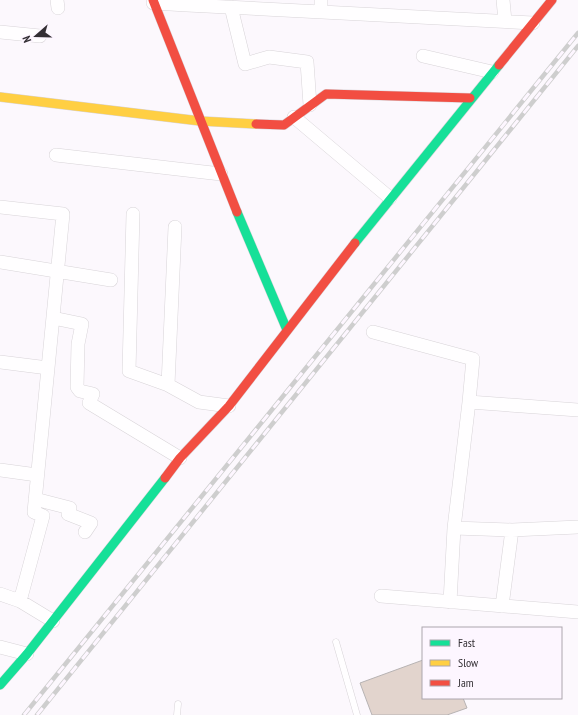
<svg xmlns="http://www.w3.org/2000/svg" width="578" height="715" font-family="'PT Sans Narrow',sans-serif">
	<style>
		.building { fill: #e2d4cd; stroke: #b7b3b3 }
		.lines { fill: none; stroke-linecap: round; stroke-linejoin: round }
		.lane-casing { stroke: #d8d4d8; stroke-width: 7 }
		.street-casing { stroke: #d8d4d8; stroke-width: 14 }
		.fast-casing { stroke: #d8d4d8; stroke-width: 10 }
		.slow-casing { stroke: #d8d4d8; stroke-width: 10 }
		.jam-casing { stroke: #d8d4d8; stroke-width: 10 }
		.lane { stroke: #fffeff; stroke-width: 6 }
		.street { stroke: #fffeff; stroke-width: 13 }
		.fast { stroke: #16e098; stroke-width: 9 }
		.slow { stroke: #ffcf43; stroke-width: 9 }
		.jam { stroke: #f24e42; stroke-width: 9 }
		.rail-casing { stroke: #cecece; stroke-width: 4.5 }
		.rail { stroke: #fdf6ff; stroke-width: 3; stroke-dasharray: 9; stroke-linecap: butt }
	</style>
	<rect width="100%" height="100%" fill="#fcf8fd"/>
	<path class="building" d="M423,660V698H463L467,708L447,715H372L360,683Z"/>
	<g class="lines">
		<g class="lane-casing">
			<path id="lane" d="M336,642L357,715
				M177,715L178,704"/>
		</g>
		<g class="street-casing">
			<path id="street" d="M57,0L58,8
				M503,0L505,21
				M153,3L187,5L533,23
				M231,7L245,64L269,57L307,62L310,105
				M321,12V0
				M0,32L40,36
				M423,56L492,72
				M294,117L390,198
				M56,155L221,174
				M0,207L63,214L34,512L43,516L20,601
				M133,214L129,371L168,385L199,402L229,406
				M0,262L111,280
				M53,318L82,324L78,344L77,387L80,391L93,394L89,403L180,458
				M373,332L473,359L469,402L578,410
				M0,362L48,368
				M168,385L175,227
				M0,470L37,475
				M35,499L70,508L68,514L91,523L85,532
				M454,528L512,530L578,527
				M0,594L20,601L53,621
				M381,596L578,612
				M450,602L454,528L469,402
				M502,606L512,530
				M0,647L27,654"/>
		</g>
		<g class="fast-casing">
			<path id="fast" d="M237,212L287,330
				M355,243L499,65
				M0,685L27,654L165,478"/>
		</g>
		<g class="slow-casing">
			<path id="slow" d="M0,97L200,121L256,124"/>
		</g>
		<g class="jam-casing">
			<path id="jam" d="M153,0L237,212
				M499,65L552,0
				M256,124L284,125L326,94L470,98
				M165,478L180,458L229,406L355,243"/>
		</g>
		<use href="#lane" class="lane"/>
		<use href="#street" class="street"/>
		<use href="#fast" class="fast"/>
		<use href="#slow" class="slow"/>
		<use href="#jam" class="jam"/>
		<g class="rail-casing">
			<path id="rail" d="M24,715L578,33
				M37,715L578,46"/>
		</g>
		<use href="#rail" class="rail"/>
	</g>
	<rect x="422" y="627" width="140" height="72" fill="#fdf6ff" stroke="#aca6ae"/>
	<rect x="430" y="640" width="20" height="6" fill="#16e098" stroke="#aca6ae"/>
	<text x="458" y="647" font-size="12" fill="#332f34">Fast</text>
	<rect x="430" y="660" width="20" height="6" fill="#ffcf43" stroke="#aca6ae"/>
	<text x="458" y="667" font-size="12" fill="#332f34">Slow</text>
	<rect x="430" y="680" width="20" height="6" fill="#f24e42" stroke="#aca6ae"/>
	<text x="458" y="687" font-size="12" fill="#332f34">Jam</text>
	<g transform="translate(36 36) rotate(250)" stroke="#fdf6ff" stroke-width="3" paint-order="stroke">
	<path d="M0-3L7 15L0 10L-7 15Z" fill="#332f34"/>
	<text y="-6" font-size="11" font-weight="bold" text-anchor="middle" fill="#332f34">N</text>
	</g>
</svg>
